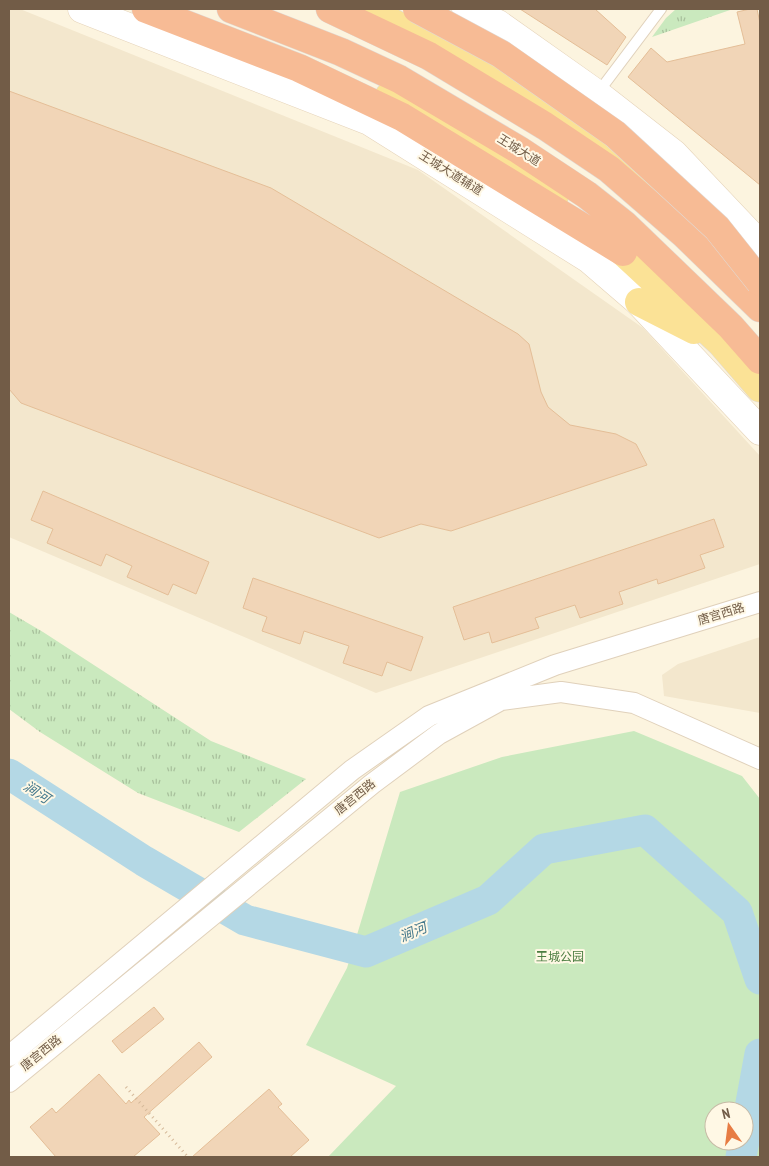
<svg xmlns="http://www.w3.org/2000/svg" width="769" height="1166" font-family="'PT Sans Narrow','Noto Sans SC',sans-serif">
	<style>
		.residential { fill: #f3e7cd }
		.grass { fill: url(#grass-tufts) }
		.park { fill: #cae9be; fill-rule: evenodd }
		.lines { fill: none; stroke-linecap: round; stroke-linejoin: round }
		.river { stroke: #b4d8e5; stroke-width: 31 }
		.building { fill: #f1d5b7; stroke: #e4be97 }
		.lane-casing { stroke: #e0d1bb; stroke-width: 12 }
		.street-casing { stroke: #e0d1bb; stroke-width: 22 }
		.secondary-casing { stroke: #e5d3b9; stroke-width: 29 }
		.primary-casing { stroke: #e0dbd7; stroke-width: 29 }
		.highway-casing { stroke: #e0dbd7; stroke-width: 29 }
		.path { stroke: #d5b99a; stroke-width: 3; stroke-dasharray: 1 4; stroke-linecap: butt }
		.lane { stroke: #fff; stroke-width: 10 }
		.street { stroke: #fff; stroke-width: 20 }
		.secondary { stroke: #fff; stroke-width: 28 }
		.primary { stroke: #fbe296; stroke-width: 28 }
		.highway { stroke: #f7bb95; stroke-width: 28 }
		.highway-bridge-casing { stroke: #e0dbd7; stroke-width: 29; stroke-linecap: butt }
		.highway-bridge { stroke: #f7bb95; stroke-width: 28 }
		.labels { text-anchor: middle; stroke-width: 4; stroke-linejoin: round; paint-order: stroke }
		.street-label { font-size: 12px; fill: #725c47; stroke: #fff8e5 }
		.park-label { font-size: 12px; fill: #4c7d41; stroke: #fff8e5 }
		.water-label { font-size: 14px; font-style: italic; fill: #44788c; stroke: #fff8e5 }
	</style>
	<defs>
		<pattern id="grass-tufts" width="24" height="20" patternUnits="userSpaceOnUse" patternTransform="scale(1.25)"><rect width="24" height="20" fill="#cae9be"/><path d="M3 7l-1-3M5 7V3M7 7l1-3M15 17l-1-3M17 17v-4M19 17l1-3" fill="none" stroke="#a8c09c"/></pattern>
	</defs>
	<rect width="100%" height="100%" fill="#fcf4df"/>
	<path class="residential" d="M9,9H20L418,170L643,328L760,456V564L376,693L9,537Z
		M760,637V713L664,696L662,675L678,664Z"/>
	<path class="grass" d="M676,9H733L652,37L666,18Z
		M9,612L43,632L211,741L306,779L239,832L138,793L40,732L9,709Z"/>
	<path class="park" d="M634,731L742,776L760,799V1157H328L396,1086L306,1045L347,968L400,792L502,757ZM714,1111H744V1141H714Z"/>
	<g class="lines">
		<path class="river" d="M9,774L144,861L245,920L366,952L488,900L544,849L645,830L737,912L760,979
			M741,1157L760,1054"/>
	</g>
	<path class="building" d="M520,9H595L626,37L607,65Z
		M750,9H757L760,23V185L628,77L651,48L667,62L745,44L737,12Z
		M9,91L271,188L518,334L529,344L541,392L548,407L570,425L616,434L636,444L647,465L451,531L421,524L379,538L21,403L9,389Z
		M43,491L209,562L196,594L173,584L168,595L127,577L132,566L106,554L101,566L47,543L53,529L31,520Z
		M714,519L724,547L700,555L705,568L658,584L657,579L619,592L623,604L580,618L575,605L535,618L539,628L492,643L489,632L464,640L453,607Z
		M253,578L423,637L411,671L387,662L382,676L343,663L349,646L304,631L300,644L262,631L267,617L243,608Z
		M154,1007L164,1019L122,1053L112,1041Z
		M199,1042L212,1057L144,1117L160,1134L133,1157H56L30,1127L52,1108L56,1113L99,1074L126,1104L129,1100L131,1103Z
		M269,1089L282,1104L278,1107L309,1140L290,1157H192Z"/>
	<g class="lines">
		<g class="lane-casing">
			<path id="lane" d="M597,94L661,9"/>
		</g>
		<g class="street-casing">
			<path id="street" d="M9,1056L352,770L429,716L555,665L760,602
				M9,1082L372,784L439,734L501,700L561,692L634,703L760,759"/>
		</g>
		<g class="secondary-casing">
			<path id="secondary" d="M82,9L369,121L589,259L639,302L760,431
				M466,9L498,24L597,94L674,154L760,245"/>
		</g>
		<g class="primary-casing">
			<path id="primary" d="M362,9L386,19L489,76L600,140L661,194
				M389,96L464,135L508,163L554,198
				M604,237L623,252L721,343L760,388
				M639,302L694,330"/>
		</g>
		<g class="highway-casing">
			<path id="highway" d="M146,9L299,68L402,117L623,252
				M231,9L341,52L399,79L519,150L587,195L625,225L731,327L760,360
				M330,9L429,56L545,126L609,169L685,235L760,308"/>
		</g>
		<path class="path" d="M126,1087L188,1157"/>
		<use href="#lane" class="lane"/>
		<use href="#street" class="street"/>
		<use href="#secondary" class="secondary"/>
		<use href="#primary" class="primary"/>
		<use href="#highway" class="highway"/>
		<g class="highway-bridge-casing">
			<path id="highway-bridge" d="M417,9L501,54L615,134L717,228L760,282"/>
		</g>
		<use href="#highway-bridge" class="highway-bridge"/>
	</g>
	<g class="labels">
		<g class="street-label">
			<text transform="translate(519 150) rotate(32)" y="4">王城大道</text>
			<text transform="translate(451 173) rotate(32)" y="4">王城大道辅道</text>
			<text transform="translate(721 614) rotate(-17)" y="4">唐宫西路</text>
			<text transform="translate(355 797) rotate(-39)" y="4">唐宫西路</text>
			<text transform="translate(41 1053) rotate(-39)" y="4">唐宫西路</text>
		</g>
		<g class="park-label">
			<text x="560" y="961">王城公园</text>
		</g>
		<g class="water-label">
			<text transform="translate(37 792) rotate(33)" y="5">涧河</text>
			<text transform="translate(413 932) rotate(-23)" y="5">涧河</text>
		</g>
	</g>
	<rect width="769" height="1166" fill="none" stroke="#725c47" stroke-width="20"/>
	<g transform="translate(729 1126) rotate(346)"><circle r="24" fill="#fff8e5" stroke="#c7baa6"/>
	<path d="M0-4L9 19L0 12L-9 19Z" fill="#e77c43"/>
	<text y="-8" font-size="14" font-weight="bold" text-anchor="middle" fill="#725c47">N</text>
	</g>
</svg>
